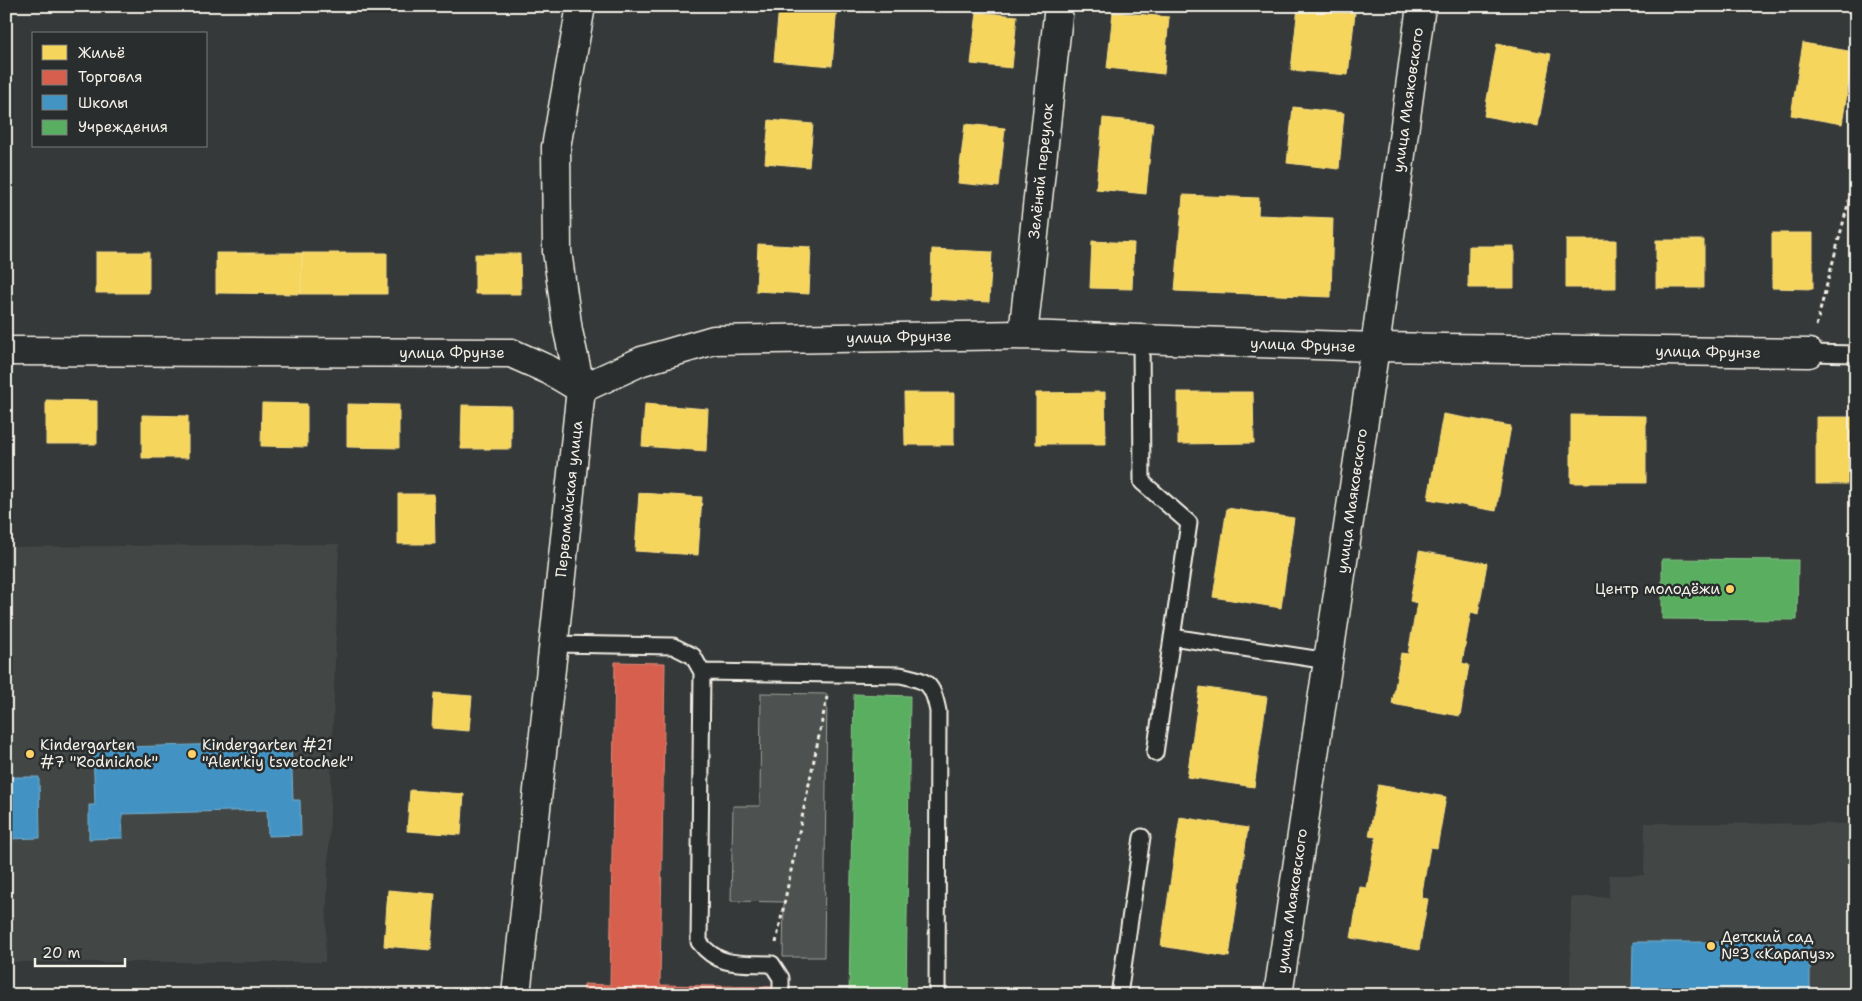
<svg xmlns="http://www.w3.org/2000/svg" width="1862" height="1001" font-family="'Shantell Sans',sans-serif">
	<style>
		.built { fill: #434645 }
		.green { fill: #4e514f; stroke: #a1a19c }
		.homes { fill: #f6d55c; stroke: #f5dd86 }
		.shops { fill: #d6604d; stroke: #df8c7c }
		.schools { fill: #4393c3; stroke: #78afce }
		.public { fill: #5aae61; stroke: #88c28a }
		.lines { fill: none; stroke-linecap: round; stroke-linejoin: round }
		.lane-casing { stroke: #f4f1e8; stroke-width: 19 }
		.street-casing { stroke: #f4f1e8; stroke-width: 31 }
		.path { stroke: #f4f1e8; stroke-width: 3; stroke-dasharray: 4 4; stroke-linecap: butt }
		.lane { stroke: #2a2d2e; stroke-width: 15 }
		.street { stroke: #2a2d2e; stroke-width: 28 }
		.poi-dot { fill: #ffd166; stroke: #2a2d2e; stroke-width: 2 }
		.labels { text-anchor: middle; stroke-width: 5; stroke-linejoin: round; paint-order: stroke }
		.street-label { font-size: 15px; fill: #f4f1e8; stroke: #2a2d2e }
		.poi-label { font-size: 15px; fill: #f4f1e8; stroke: #2a2d2e; text-anchor: start }
	</style>
	<rect width="100%" height="100%" fill="#363939"/>
	<filter id="ink" filterUnits="userSpaceOnUse"><feTurbulence type="fractalNoise" baseFrequency=".02" numOctaves="2"/><feDisplacementMap in="SourceGraphic" scale="10" xChannelSelector="R" yChannelSelector="G"/><feConvolveMatrix kernelMatrix="1 2 1 2 8 2 1 2 1" color-interpolation-filters="sRGB"/></filter>
	<g filter="url(#ink)">
		<path class="built" d="M339,544L325,962H6V547Z
			M1645,823L1856,824V885H1852V995H1570L1571,897H1609V875H1644Z"/>
		<path class="green" d="M761,693L827,694L824,957H783L784,902L731,901L733,806H760Z"/>
		<path class="homes" d="M779,6H837L832,66L774,61Z
			M1298,7L1355,13L1348,75L1291,70Z
			M977,12L1017,16L1012,68L971,64Z
			M1113,12L1169,17L1164,74L1107,68Z
			M1803,43L1854,52L1842,124L1791,115Z
			M1497,44L1551,54L1538,126L1484,116Z
			M1293,107L1344,113L1339,169L1287,163Z
			M1103,118L1153,123L1146,194L1096,189Z
			M769,120L813,124L809,167L765,163Z
			M965,124L1005,128L999,187L958,183Z
			M1183,195L1259,198L1258,215L1333,218L1331,297L1175,291Z
			M1772,233H1813V289L1772,288Z
			M1566,240H1616V288H1566Z
			M1656,240H1704V288H1656Z
			M1092,241L1134,243L1132,289L1090,288Z
			M758,244L811,247L809,294L756,291Z
			M1469,246H1514V288H1468Z
			M932,249L992,252L989,302L930,299Z
			M96,252H149V293H96Z
			M216,253H302L301,294L216,293Z
			M302,253H387V294H301Z
			M475,254H520L521,294H475Z
			M1105,392L1106,444H1036V393Z
			M1178,392H1253L1254,443L1178,444Z
			M904,393H954V445H905Z
			M46,400L97,401V444H46Z
			M262,403L307,404V447L261,446Z
			M347,404L399,405V448L347,447Z
			M645,404L708,409L706,451L642,446Z
			M462,405L511,406V449H461Z
			M1443,414L1511,426L1496,511L1428,499Z
			M142,415L188,416V458H142Z
			M1571,415L1646,416V483H1571Z
			M1816,417H1856V484H1816Z
			M639,493L702,497L698,555L635,551Z
			M398,494H434L435,544H398Z
			M1227,508L1294,518L1281,608L1213,597Z
			M1419,551L1487,563L1478,614L1471,612L1462,663L1469,665L1460,716L1392,704L1401,653L1408,654L1417,603L1410,601Z
			M1200,687L1267,697L1254,787L1187,777Z
			M434,693L472,696L469,731L432,728Z
			M1378,785L1446,797L1437,848L1430,847L1421,898L1428,899L1419,950L1351,938L1360,887L1367,888L1376,837L1369,836Z
			M410,790L464,794L461,835L407,831Z
			M1180,817L1248,828L1229,957L1161,946Z
			M388,890L435,894L431,950L384,946Z"/>
		<path class="shops" d="M615,662L665,663L660,985L773,987V995H584V984L610,985Z"/>
		<path class="schools" d="M291,742L293,800H300L301,835L268,836L267,810L122,814L123,838L89,839V805H95L93,748Z
			M6,777H39L40,838L6,839Z
			M1633,942H1810V995H1774V989L1668,988V995H1632Z"/>
		<path class="public" d="M1662,559L1798,560L1797,620L1662,619Z
			M854,694L910,696L906,995H849Z"/>
		<g class="lines">
			<g class="lane-casing">
				<path id="lane" d="M1141,339L1142,482L1189,523L1155,753
					M1809,353L1856,354
					M1172,637L1328,661
					M553,644L673,646L693,656L702,672L699,942C719,968 741,963 772,964L781,978V995
					M702,672L900,675C928,681 932,682 938,711L937,995
					M1119,995L1142,837"/>
			</g>
			<g class="street-casing">
				<path id="street" d="M1023,335L1059,6
					M6,351L511,353L549,370L581,389L642,361L714,340L1023,335L1375,347L1809,353
					M516,995L581,389L568,331L557,251L556,147L581,6
					M1278,995L1375,347L1421,6"/>
			</g>
			<path class="path" d="M1816,326L1856,174
				M776,943L827,697
				M156,995L488,989
				M1721,995V988"/>
			<use href="#lane" class="lane"/>
			<use href="#street" class="street"/>
		</g>
	</g>
	<g class="poi-dot">
		<circle cx="1730" cy="589" r="5"/>
		<circle cx="30" cy="754" r="5"/>
		<circle cx="192" cy="754" r="5"/>
		<circle cx="1711" cy="946" r="5"/>
	</g>
	<g class="labels">
		<g class="street-label">
			<text transform="translate(1408 100) rotate(-82)" y="5">улица Маяковского</text>
			<text transform="translate(1041 171) rotate(-84)" y="5">Зелёный переулок</text>
			<text transform="translate(899 337) rotate(-1)" y="5">улица Фрунзе</text>
			<text transform="translate(1303 345) rotate(2)" y="5">улица Фрунзе</text>
			<text transform="translate(1708 352) rotate(1)" y="5">улица Фрунзе</text>
			<text x="452" y="358">улица Фрунзе</text>
			<text transform="translate(569 499) rotate(-84)" y="5">Первомайская улица</text>
			<text transform="translate(1352 501) rotate(-82)" y="5">улица Маяковского</text>
			<text transform="translate(1292 901) rotate(-82)" y="5">улица Маяковского</text>
		</g>
		<g class="poi-label">
			<text x="1720" y="594" text-anchor="end">Центр молодёжи</text>
			<text x="40" y="750">Kindergarten<tspan x="40" dy="17">#7 "Rodnichok"</tspan></text>
			<text x="202" y="750">Kindergarten #21<tspan x="202" dy="17">"Alen'kiy tsvetochek"</tspan></text>
			<text x="1721" y="942">Детский сад<tspan x="1721" dy="17">№3 «Карапуз»</tspan></text>
		</g>
	</g>
	<rect width="1862" height="1001" fill="none" stroke="#2a2d2e" stroke-width="25"/>
	<rect x="12" y="12" width="1837" height="976" fill="none" stroke="#f4f1e8" stroke-width="2" filter="url(#ink)"/>
	<rect x="32" y="32" width="175" height="115" fill="#2a2d2e" stroke="#7b7b78"/>
	<rect x="42" y="45" width="25" height="15" fill="#f6d55c" stroke="#7b7b78"/>
	<text x="78" y="58" font-size="15" fill="#f4f1e8">Жильё</text>
	<rect x="42" y="70" width="25" height="15" fill="#d6604d" stroke="#7b7b78"/>
	<text x="78" y="82" font-size="15" fill="#f4f1e8">Торговля</text>
	<rect x="42" y="95" width="25" height="15" fill="#4393c3" stroke="#7b7b78"/>
	<text x="78" y="108" font-size="15" fill="#f4f1e8">Школы</text>
	<rect x="42" y="120" width="25" height="15" fill="#5aae61" stroke="#7b7b78"/>
	<text x="78" y="132" font-size="15" fill="#f4f1e8">Учреждения</text>
	<path d="M35 958v8h90v-8" fill="none" stroke="#f4f1e8" stroke-width="2.5"/>
	<text x="42" y="958" font-size="15" fill="#f4f1e8" stroke="#2a2d2e" stroke-width="4" paint-order="stroke">20 m</text>
</svg>
